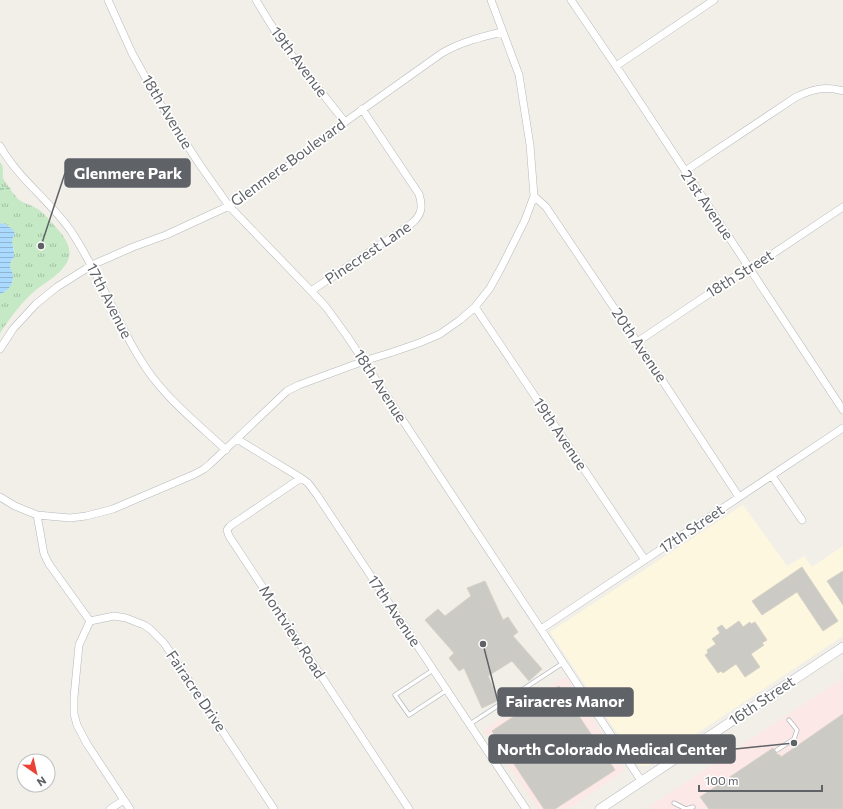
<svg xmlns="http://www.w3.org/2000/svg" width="843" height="809" font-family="Commissioner,sans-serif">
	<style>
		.commercial { fill: #fef7e0 }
		.medical { fill: #fce8e6 }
		.park { fill: url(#park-tufts) }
		.water { fill: url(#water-rules) }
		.building { fill: #cccac5; stroke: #d6d1c6 }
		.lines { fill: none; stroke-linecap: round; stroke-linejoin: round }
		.lane-casing { stroke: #b5b8bc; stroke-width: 5 }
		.street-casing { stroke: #b5b8bc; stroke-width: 8 }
		.secondary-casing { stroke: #b6babf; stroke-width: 10 }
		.path { stroke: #9cc7a9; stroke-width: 1.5; stroke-dasharray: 4 2; stroke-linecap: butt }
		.lane { stroke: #fff; stroke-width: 3.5 }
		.street { stroke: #fff; stroke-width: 7 }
		.secondary { stroke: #fff; stroke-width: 9 }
		.labels { text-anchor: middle; stroke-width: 3.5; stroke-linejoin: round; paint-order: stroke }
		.street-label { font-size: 15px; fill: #5f6368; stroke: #fff }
		.leader { fill: none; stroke: #5f6368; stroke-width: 1.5 }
		.callout-dot { fill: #5f6368; stroke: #fff; stroke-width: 1.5 }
		.callout { fill: #5f6368; stroke: #5f6368; stroke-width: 1.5 }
		.callout-label { font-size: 16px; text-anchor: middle; font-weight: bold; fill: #fff }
	</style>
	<defs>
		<pattern id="park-tufts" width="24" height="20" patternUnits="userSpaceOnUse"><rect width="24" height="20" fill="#c5e8c5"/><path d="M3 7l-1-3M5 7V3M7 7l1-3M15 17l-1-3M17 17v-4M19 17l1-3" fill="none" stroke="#a3c0a4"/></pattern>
		<pattern id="water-rules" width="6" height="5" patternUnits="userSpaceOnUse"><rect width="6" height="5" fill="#aadaff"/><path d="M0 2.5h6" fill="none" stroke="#8eb4d2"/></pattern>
	</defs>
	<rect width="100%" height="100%" fill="#f1efe8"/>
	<path class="commercial" d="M743,505L787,566L804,556L812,567L843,546V636L648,766H639L550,632Z"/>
	<path class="medical" d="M566,676L625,770L569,809H538L484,730Z
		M843,678V809H645L647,808Z"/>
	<path class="park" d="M0,162C5,170 2,169 3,177C3,180 15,196 18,199C22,203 29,204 34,207C42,211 47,217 52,223C64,236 78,251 63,268C56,277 46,282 37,289C22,301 11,317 0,333V294C11,291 17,277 10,268L11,261L14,257V248L12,244L9,226L0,223Z"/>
	<path class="water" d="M0,223C7,225 12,227 15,234C11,240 12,240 13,247C14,250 14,254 14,257L11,261L10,268C17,277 11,291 0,294Z"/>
	<path class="building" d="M802,567L838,621L823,631L797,592L762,615L752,601Z
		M843,571V605L827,581Z
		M485,581L503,620L508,617L518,632L513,636L542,669L529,681L512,661L488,676L499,700L482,708L464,668L459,671L449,658L454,653L425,620L438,609L445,616L471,596L467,588Z
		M739,621L743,627L750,622L751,624L755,622L767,640L762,643L764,645L751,654L760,667L745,677L736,664L723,673L721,671L718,673L705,655L708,653L707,650L716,644L712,639L720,633L717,628L722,625L726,630Z
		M559,686L615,770L555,809H544L492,731Z
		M843,714V809H709L700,797L773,748L775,752L778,755L779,754L781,757Z"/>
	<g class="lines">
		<g class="lane-casing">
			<path id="lane" d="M433,670L395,695L409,715L447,690
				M470,724L563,663
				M777,750L794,739L797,730L789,720
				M674,803L686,809
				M686,809L693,807"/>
		</g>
		<g class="street-casing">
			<path id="street" d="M108,0L132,53L159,102L200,165L229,206L311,291L326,307L347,336L642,782
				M256,0L270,23L287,49L345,122
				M571,0L616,66L843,410
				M616,66L714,0
				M0,146C19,180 52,202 73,234C92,264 107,296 123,328C128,338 133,348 139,357C160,394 195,421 226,450
				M685,171L796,97C813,89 825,86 843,91
				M534,196L546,207L637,342L739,497
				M311,291L411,224C422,215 423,207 419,194L362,109
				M475,307L645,560
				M637,342L734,277L750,269L843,207
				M0,349L13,329L36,304L57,287L92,265L133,247L166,235L229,206L284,169L345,122L442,53C461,42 481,37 502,32
				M237,439L301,478L308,483L317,495L526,809
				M772,476L802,520
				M301,478L230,526L227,530L229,536L409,809
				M0,497L15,506L37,515L44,554L49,564L90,621
				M37,515L70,518L86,516L113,509L195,474L204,469L210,464L287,391L299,385L364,361L393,352L419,343L440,334L460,320L475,307L490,288L502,266L525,220L534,196L530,145L519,75L491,0
				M90,621L114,616L126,618L144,625L150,629L164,643L274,809
				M90,621L79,645L74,697V714L77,725L87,744L130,809
				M541,629L843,428
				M110,809L124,800"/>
		</g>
		<g class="secondary-casing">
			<path id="secondary" d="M600,809L843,647"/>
		</g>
		<path class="path" d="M0,189L12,188"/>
		<use href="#lane" class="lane"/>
		<use href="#street" class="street"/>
		<use href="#secondary" class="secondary"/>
	</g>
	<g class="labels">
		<g class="street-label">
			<text transform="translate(299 62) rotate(53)" y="5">19th Avenue</text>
			<text transform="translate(167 112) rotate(59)" y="5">18th Avenue</text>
			<text transform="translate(288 163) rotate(-36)" y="5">Glenmere Boulevard</text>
			<text transform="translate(707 205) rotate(56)" y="5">21st Avenue</text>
			<text transform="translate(368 253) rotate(-34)" y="5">Pinecrest Lane</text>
			<text transform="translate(740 274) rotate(-32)" y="5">18th Street</text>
			<text transform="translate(109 301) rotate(63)" y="5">17th Avenue</text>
			<text transform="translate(639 345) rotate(56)" y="5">20th Avenue</text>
			<text transform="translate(380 386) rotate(57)" y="5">18th Avenue</text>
			<text transform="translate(560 434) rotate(56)" y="5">19th Avenue</text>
			<text transform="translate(692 529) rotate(-34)" y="5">17th Street</text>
			<text transform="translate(394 611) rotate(56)" y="5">17th Avenue</text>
			<text transform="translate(292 632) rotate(57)" y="5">Montview Road</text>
			<text transform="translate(196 691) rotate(56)" y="5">Fairacre Drive</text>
			<text transform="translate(762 701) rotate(-34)" y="5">16th Street</text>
		</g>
	</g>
	<path class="leader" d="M41 246L65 173M483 644L498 702M794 743L735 749"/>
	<g class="callout-dot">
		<circle cx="41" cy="246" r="4"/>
		<circle cx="483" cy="644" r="4"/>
		<circle cx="794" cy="743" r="4"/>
	</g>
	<g class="callout">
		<rect x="65" y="159" width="125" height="28" rx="4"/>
		<rect x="498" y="688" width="135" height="28" rx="4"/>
		<rect x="489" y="735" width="246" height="28" rx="4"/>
	</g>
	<g class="callout-label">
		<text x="128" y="179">Glenmere Park</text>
		<text x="565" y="707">Fairacres Manor</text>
		<text x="612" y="755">North Colorado Medical Center</text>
	</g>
	<g transform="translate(36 773) rotate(146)"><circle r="19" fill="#ffffff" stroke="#bfc1c3"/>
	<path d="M0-3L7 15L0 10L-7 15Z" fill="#ea4335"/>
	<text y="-6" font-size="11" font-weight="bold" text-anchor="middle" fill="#5f6368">N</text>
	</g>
	<path d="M699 785v6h123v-6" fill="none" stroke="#5f6368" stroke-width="2"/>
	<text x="705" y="785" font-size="12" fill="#5f6368" stroke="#ffffff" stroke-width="3" paint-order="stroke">100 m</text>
</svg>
